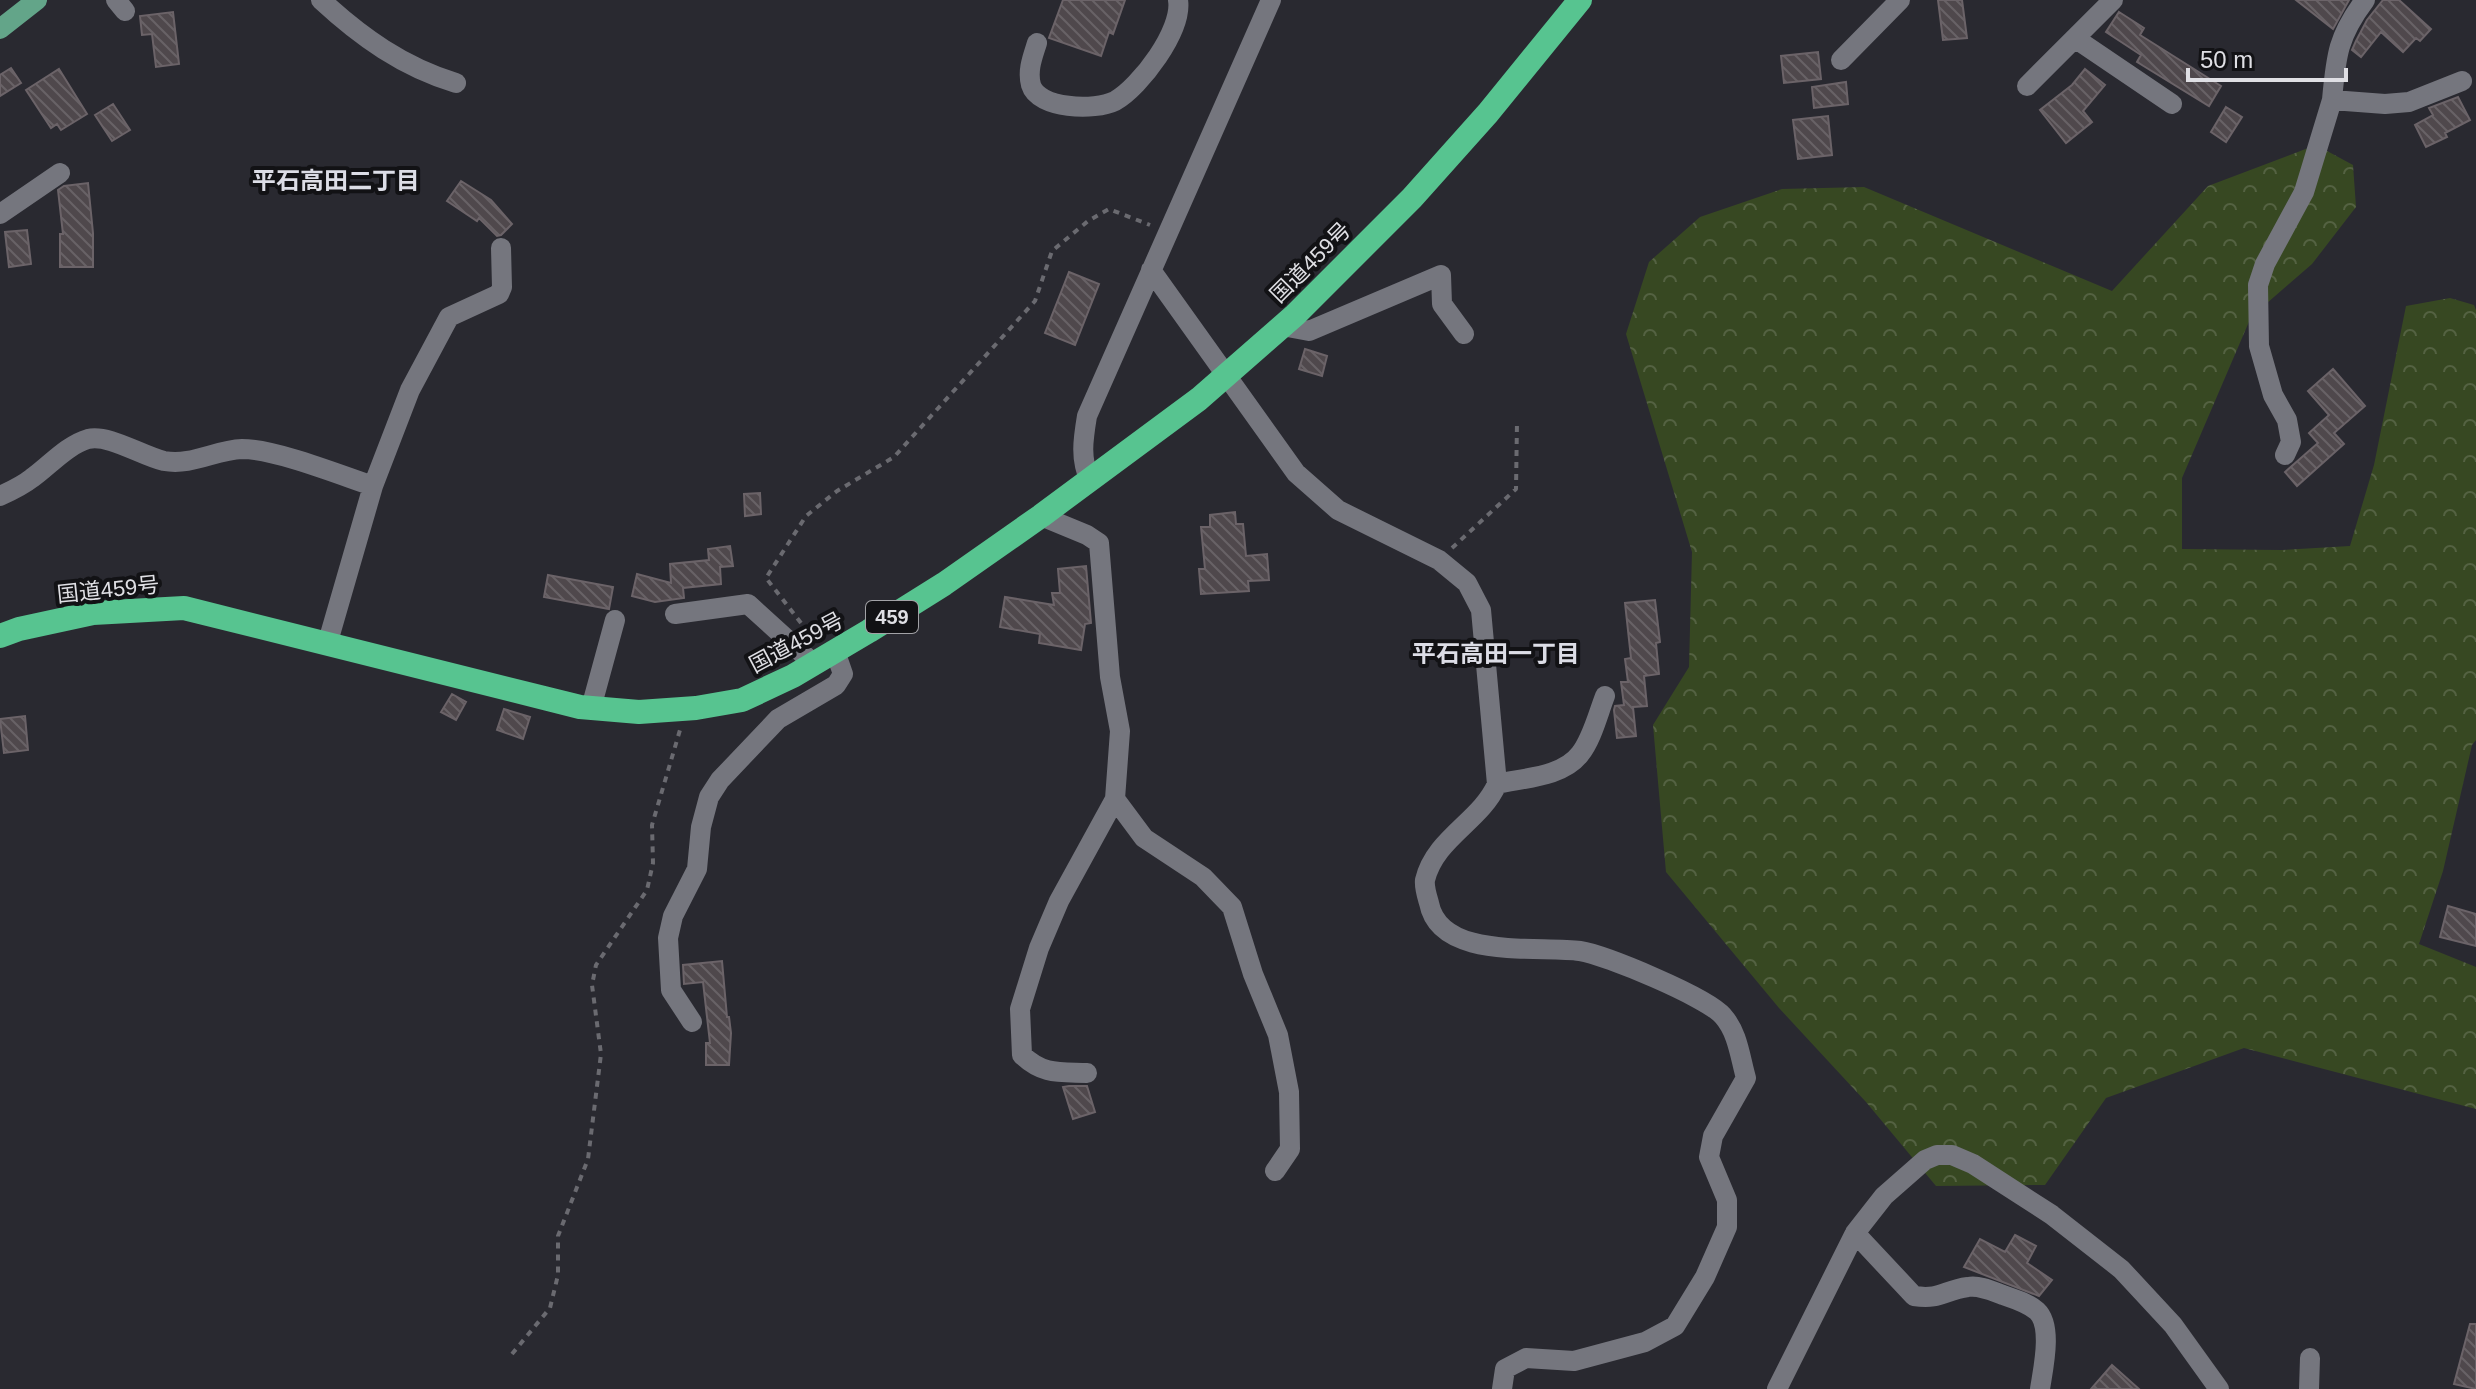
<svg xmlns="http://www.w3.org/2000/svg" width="2476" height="1389" font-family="Arial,'Noto Sans JP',sans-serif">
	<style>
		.forest { fill: url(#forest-crowns) }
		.building { fill: url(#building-back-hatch); stroke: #6b6368; stroke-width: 2 }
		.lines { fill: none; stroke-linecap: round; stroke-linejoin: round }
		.path { stroke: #6a6a70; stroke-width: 4; stroke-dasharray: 6 6; stroke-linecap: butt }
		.minor { stroke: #75767e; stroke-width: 20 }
		.major { stroke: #63a589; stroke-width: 20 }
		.highway { stroke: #57c490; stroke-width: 24 }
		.labels { text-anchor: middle; stroke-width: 8; stroke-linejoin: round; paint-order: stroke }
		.shield { fill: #121215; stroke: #a2a2a6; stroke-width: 2 }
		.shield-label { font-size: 20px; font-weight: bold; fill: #dfdfe4 }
		.street-label { font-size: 22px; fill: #dfdfe4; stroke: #121215 }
		.neighbourhood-label { font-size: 24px; font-weight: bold; fill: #dcdde6; stroke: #121215 }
	</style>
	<defs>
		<pattern id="forest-crowns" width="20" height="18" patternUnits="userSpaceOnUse" patternTransform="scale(2)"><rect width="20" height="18" fill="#374822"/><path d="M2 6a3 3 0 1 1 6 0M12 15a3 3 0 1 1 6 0" fill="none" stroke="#546242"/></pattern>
		<pattern id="building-back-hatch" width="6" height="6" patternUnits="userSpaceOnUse" patternTransform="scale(2)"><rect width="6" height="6" fill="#4f484c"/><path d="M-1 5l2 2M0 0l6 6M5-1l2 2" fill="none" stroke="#686266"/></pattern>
	</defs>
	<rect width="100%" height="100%" fill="#292930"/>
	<path class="forest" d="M2316,145L2353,165L2356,207L2312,264L2251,317L2182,478V549L2282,550L2350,546L2374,465L2406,306L2450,298L2474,305L2476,310V740L2472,745L2443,871L2419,944L2476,967V1109L2244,1048L2106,1098L2045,1185L1936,1186L1866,1102L1779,1008L1666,872L1653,725L1689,667L1692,552L1626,334L1649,262L1700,217L1782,189L1864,187L2112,291L2208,186Z"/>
	<path class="building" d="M1063,0H1125L1113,34L1109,32L1101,56L1049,38Z
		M1938,0H1962L1967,38L1943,40Z
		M2296,0H2349L2333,29Z
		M2383,0H2399L2431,29L2420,41L2416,38L2403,52L2381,32L2361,57L2352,50L2356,41L2367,20Z
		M173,12L179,64L156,67L152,34L142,35L140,16Z
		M2119,12L2144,28L2140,35L2221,86L2209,106L2137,62L2141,55L2106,32Z
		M1818,52L1821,79L1784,83L1781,56Z
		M11,68L21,83L0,96V75Z
		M59,69L87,114L61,130L57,124L51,128L26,90Z
		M2085,69L2105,85L2083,111L2092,122L2066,143L2040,110L2072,85Z
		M1846,82L1848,104L1814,108L1812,87Z
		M2458,97L2470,120L2445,133L2447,137L2426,147L2415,125L2433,115L2429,108Z
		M113,104L130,130L112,141L95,115Z
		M2226,107L2242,117L2226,142L2211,132Z
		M1828,116L1832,155L1798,159L1793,120Z
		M461,181L491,200L512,224L501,235L497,236L479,218L477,221L447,201Z
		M88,183L93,233V267H60V234H63L58,190L64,186Z
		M27,230L31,264L9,267L5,232Z
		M1069,272L1099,284L1075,345L1045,333Z
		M1305,349L1327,356L1322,376L1299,369Z
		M2333,369L2365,406L2334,433L2344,444L2297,486L2285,472L2318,443L2309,433L2329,415L2308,391Z
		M760,493L761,514L745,516L744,494Z
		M1235,512L1236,524H1243L1246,556L1267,554L1269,580L1248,581L1249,591L1201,594L1199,569H1205L1201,527H1210V515Z
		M730,546L733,566L720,567L721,584L683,588L684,598L655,602L632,596L637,574L671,583L670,564L709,560L708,549Z
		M1086,566L1091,623L1085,624L1081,650L1039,643L1040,634L1000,627L1005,597L1054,605L1052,593H1060L1058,569Z
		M548,575L613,587L609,609L544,597Z
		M1655,600L1660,642L1656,643L1659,674L1644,676L1647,706L1633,707L1636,736L1617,738L1614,710L1615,706L1624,705L1621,682H1628L1625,659L1631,658L1625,603Z
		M452,694L466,702L456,720L441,712Z
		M504,709L530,717L523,739L497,730Z
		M25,716L28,750L4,753L0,719Z
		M2448,906L2476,914V946L2440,937Z
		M722,961L727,1017H729L731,1033L729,1065H706V1043H710L703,982L684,984L683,965Z
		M1069,1086H1087L1095,1112L1073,1119L1063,1087Z
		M2015,1235L2036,1246L2027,1263L2052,1280L2039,1296L1964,1267L1980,1239L2005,1252Z
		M2470,1324H2476V1389L2454,1384Z
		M2112,1365L2139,1389H2091Z"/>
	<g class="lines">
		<path class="path" d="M1452,548L1516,489L1517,422
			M801,623L766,578L806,516L837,491L894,457L1035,301L1052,251L1088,221L1109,209L1150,225
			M512,1354L550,1308L558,1275V1236L588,1159L601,1054L592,985L596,965L647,890L653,863L652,825L680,730"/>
		<path class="minor" d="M116,0L125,11
			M321,0C361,37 403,67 456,83
			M2365,0C2338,36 2336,55 2332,100L2385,104L2409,102L2462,81
			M2076,39L2172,104
			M1037,43C1033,56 1027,70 1031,85C1038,109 1095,111 1115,101C1140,87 1183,30 1178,0
			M1841,60L1900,0
			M2027,86L2113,0
			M0,214L60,173
			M1151,270L1296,473L1338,510L1439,560L1467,583L1481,610L1497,784C1481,821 1435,838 1425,880C1424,887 1427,896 1429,903C1440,961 1539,945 1580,951C1605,955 1707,997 1723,1016C1738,1033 1740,1057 1746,1078L1713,1136L1709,1157L1727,1200V1227L1705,1277L1675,1326L1645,1342L1574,1361L1526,1358L1505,1369L1502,1389
			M1282,326L1309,331L1441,275L1442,304L1464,334
			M2285,455L2291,442L2287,420L2273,395L2259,346L2258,285L2265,264L2304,192L2332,100
			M1090,481C1080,459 1083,440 1087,416L1271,0
			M0,496C11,491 22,486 32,478C49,466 67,445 88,439C109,434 142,456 164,461C192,466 215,450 242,449C275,449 340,475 373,486
			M1041,516L1087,535L1099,543L1110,677L1120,731L1115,799L1144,838L1203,877L1232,907L1253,974L1278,1035L1289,1092L1290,1149L1275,1171
			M675,614L748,604L814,664
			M327,645L373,486L410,390L449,317L499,294L502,287L501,248
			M591,708L615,620
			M1497,784C1523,778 1563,777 1580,754C1592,739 1598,714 1605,696
			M692,1022L671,990L668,938L673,916L697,869L701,827L709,797L720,780L778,719L836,685L843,674L835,651
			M1087,1073C1059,1072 1043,1075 1022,1055L1020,1009L1039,948L1059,901L1115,799
			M1855,1233L1914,1296C1941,1300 1944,1290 1968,1287C1980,1285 1992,1291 2003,1295C2015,1299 2028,1303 2037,1311C2053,1326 2043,1369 2040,1389
			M1777,1389L1855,1233L1884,1196L1925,1160L1937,1155H1952L1973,1164L2052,1215L2121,1269L2173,1325L2219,1389
			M2309,1389L2310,1358"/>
		<path class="major" d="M0,29L37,0"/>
		<path class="highway" d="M0,636L19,629L93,613L184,608L580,707L639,712L696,708L742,700L793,676L869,631L944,584L1041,516L1199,399L1295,315L1412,198L1488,113L1580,0"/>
	</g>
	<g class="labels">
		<rect class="shield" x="866" y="601" width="52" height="32" rx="6"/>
		<g class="shield-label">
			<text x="892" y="624">459</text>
		</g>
		<g class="street-label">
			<text transform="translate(1310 262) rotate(-45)" y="8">国道459号</text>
			<text transform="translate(108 589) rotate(-6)" y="8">国道459号</text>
			<text transform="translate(796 642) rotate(-28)" y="8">国道459号</text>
		</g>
		<g class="neighbourhood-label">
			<text x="336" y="189">平石高田二丁目</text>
			<text x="1496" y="662">平石高田一丁目</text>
		</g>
	</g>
	<path d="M2188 68v12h158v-12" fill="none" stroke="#dfdfe4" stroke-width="4"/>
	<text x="2200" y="68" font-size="24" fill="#dfdfe4" stroke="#121215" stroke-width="6" paint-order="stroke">50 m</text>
</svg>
